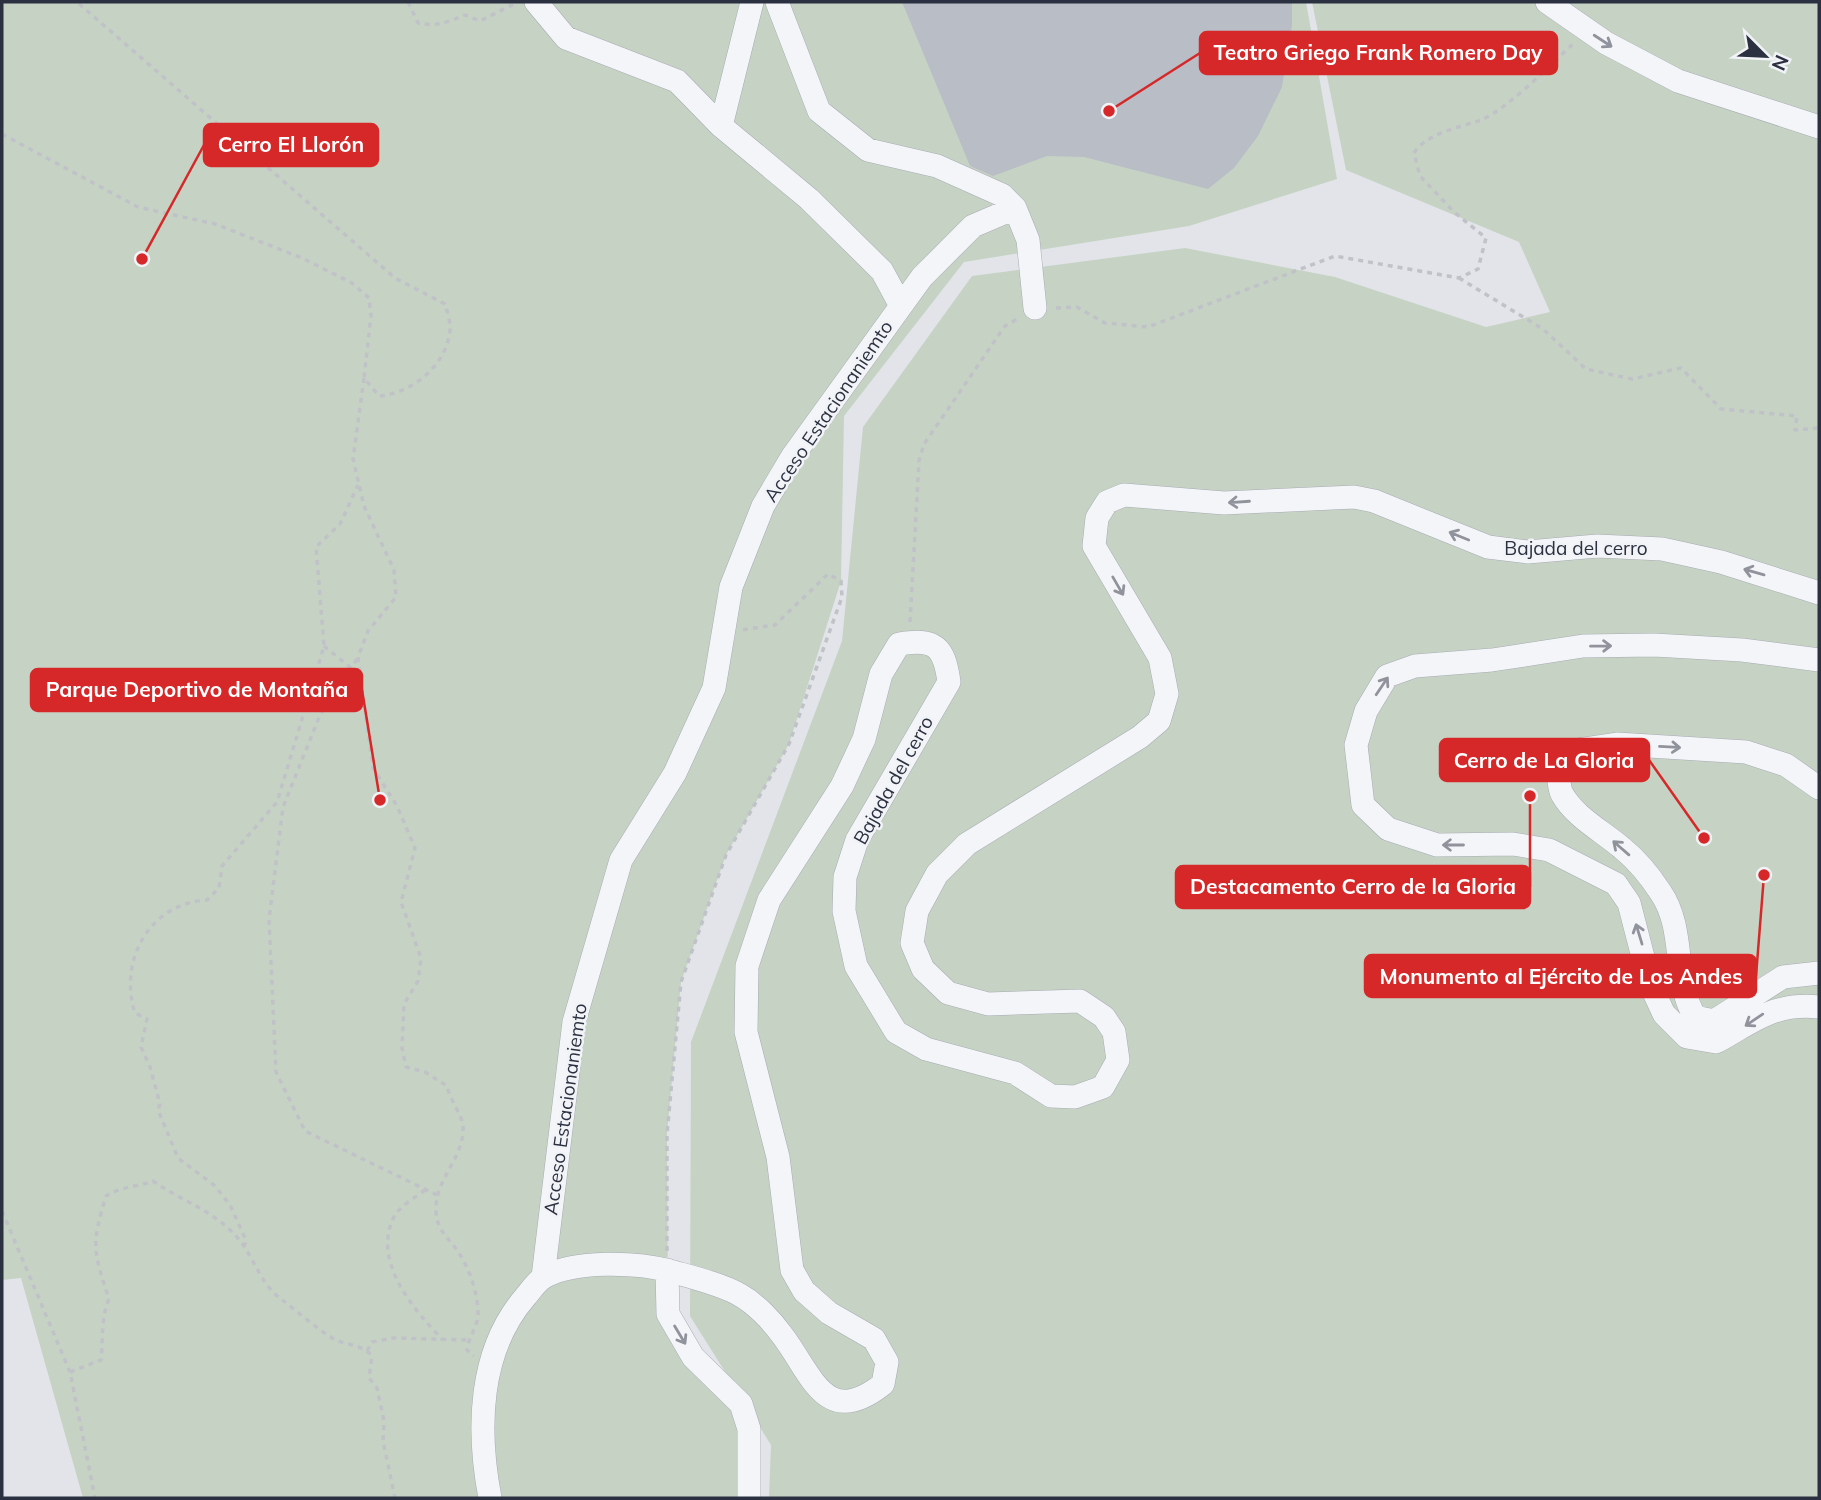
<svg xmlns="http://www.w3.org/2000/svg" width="1821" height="1500" font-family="Mulish,sans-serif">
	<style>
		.green { fill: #c6d3c4 }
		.building { fill: #b9bdc6 }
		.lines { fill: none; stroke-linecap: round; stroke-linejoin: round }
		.minor-casing { stroke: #a7abb3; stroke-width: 24 }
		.path { stroke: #c0c2c8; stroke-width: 3.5; stroke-dasharray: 5 5; stroke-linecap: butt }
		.minor { stroke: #f4f5f8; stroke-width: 23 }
		.oneway { stroke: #90939c }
		.labels { text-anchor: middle; stroke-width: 5; stroke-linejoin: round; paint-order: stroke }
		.street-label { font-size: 19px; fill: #2b3140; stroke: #f1f3f7 }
		.leader { fill: none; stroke: #d62828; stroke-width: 2.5 }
		.callout-dot { fill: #d62828; stroke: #f1f3f7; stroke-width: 2.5 }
		.callout { fill: #d62828; stroke: #d62828; stroke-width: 2.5 }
		.callout-label { font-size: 21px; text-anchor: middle; font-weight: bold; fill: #fff }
	</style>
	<rect width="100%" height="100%" fill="#e2e4e9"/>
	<path class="green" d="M2,2H1306L1337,179L1189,226L964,262L844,416L841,581L789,744L726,855L681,982L667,1134L668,1314L749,1429V1498H83L21,1278L2,1280Z
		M1312,2H1819V1498H769L771,1445L690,1316L691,1042L842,641L863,427L972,276L1185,248L1335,277L1486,327L1550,312L1519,242L1346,170Z"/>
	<path class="building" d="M902,2H1292V25L1282,87L1258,136L1234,168L1208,189L1084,157L1047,156L993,176L970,166Z"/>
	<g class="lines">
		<g class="minor-casing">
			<path id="minor" d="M536,2L566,38L677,81L721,126L809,199L882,271L901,306L792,457L763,506L731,587L714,688L675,773L621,860L574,1022L543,1277
				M777,2L819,111L868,150L937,166L1002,195L1015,208L1028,240L1035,308
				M1547,2L1606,43L1678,81L1819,127
				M721,126L752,2
				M901,306L922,277L973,226L1015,208
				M1819,660L1742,650L1654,645L1583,646L1492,660L1415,666L1387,676L1366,711L1356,745L1363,805L1388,829L1437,845L1513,844L1549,850L1616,884L1629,903L1650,984L1664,1014L1687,1037L1716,1042C1753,1022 1774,1002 1819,1007
				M1695,1017C1672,979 1686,930 1661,893C1650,876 1638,861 1622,848C1602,831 1575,817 1562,794C1558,786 1559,775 1558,767L1577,750L1617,744L1746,752L1786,765L1819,788
				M1695,1017L1714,1021L1783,977L1819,973
				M667,1270L668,1314L693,1357L741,1404L749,1429V1498
				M490,1498C477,1430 478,1351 526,1296C531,1290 537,1281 544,1277C575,1260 636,1262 670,1271C691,1277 721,1284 740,1295C756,1304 772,1321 782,1335C812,1374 825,1430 883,1384L887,1362L874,1339L829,1313L804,1291L792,1270L778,1157L746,1032L747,966L769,900L842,786L864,739L881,674L899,644C935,638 944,646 949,682L857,840L845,877L844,911L856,966L896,1032L926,1049L1015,1073L1051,1096L1075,1097L1103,1087L1118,1060L1114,1032L1104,1017L1080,1001L988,1004L948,993L923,969L912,943L917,911L937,874L967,844L1140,737L1159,721L1167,694L1160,658L1094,546L1097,518L1107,502L1124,495L1224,503L1354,497L1374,501L1488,547L1528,552L1597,546L1662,549L1721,562L1819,593"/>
		</g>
		<path class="path" d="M408,2L418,23C436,27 448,22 465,15L480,21L516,3
			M2,134L138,207L215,224L302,258L352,283L369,298L371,316L364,378L379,396C412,393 446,366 450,331C451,322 447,312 445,304L395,278L77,2
			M1459,278L1543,329L1586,369L1632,379L1681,368L1721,409L1797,416L1795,430L1819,428
			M1056,308L1077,307L1105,323L1148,327L1335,256L1459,278L1478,269L1486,238L1454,212L1420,176L1414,153C1427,133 1458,128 1481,120C1509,108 1550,65 1573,44
			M364,378L353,459L364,506L394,570L396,597L368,631L358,657L373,768L397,806L415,848L401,902L421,958L418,981L404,1004L402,1048L406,1067L425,1072L447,1086C450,1100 462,1115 463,1126C465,1158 434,1179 436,1212C437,1231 449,1238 459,1253C470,1270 478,1294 478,1314C478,1326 468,1338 467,1350L474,1356
			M910,622L919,461L924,444L1005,326L1019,318
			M324,646L351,668
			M357,659L320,715L283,807L269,919L276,1072L305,1131L437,1195
			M425,1190C416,1197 397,1208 393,1219C373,1262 413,1309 442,1339
			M2,1211L70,1372L95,1498
			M244,1247L246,1240L230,1205L214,1185L178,1158L158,1110L160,1104L150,1067L141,1047L147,1019L135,1013C118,960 150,903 207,900L219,888L222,866L277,802L324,646L316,547L340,524L358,485
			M667,1251V1134L681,982L726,855L789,744L842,597L841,581L828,574L775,625L742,630
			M367,1351L372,1342L393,1338L468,1340
			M70,1372L101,1360C103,1339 101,1317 109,1299C93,1250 91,1246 106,1196C119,1187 137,1187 153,1181C183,1202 218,1212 241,1242C255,1261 261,1284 281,1299C297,1311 321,1333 338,1341C350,1345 364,1346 372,1356L369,1378L377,1388L384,1421L383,1441L395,1498"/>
		<use href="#minor" class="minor"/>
	</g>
	<defs><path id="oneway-shaft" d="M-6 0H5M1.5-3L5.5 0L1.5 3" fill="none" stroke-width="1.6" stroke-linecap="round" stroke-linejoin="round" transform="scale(1.75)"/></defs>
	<g class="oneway">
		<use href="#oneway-shaft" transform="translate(1603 41) rotate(33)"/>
		<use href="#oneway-shaft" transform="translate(1239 502) rotate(176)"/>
		<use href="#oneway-shaft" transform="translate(1459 536) rotate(-158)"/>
		<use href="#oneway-shaft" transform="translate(1754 572) rotate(-164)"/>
		<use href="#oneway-shaft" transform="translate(1118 586) rotate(60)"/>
		<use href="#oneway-shaft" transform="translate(1601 646) rotate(-1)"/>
		<use href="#oneway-shaft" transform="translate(1382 686) rotate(-56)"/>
		<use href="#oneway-shaft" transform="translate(1670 747) rotate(3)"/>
		<use href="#oneway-shaft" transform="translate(1453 845) rotate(180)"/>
		<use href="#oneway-shaft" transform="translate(1621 848) rotate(-139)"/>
		<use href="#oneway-shaft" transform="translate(1639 934) rotate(-107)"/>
		<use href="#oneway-shaft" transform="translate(1754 1020) rotate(146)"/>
		<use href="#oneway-shaft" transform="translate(680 1335) rotate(59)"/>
	</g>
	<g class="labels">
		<g class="street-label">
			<text transform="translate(828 411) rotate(-56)" y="7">Acceso Estacionaniemto</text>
			<text x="1576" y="555">Bajada del cerro</text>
			<text transform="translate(893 780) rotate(-61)" y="7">Bajada del cerro</text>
			<text transform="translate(565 1109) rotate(-82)" y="7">Acceso Estacionaniemto</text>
		</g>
	</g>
	<path class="leader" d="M1109 111L1200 53M142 259L204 145M380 800L362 690M1704 838L1649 760M1530 796L1530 887M1764 875L1756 976"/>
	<g class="callout-dot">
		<circle cx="1109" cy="111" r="7"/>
		<circle cx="142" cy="259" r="7"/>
		<circle cx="380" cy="800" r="7"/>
		<circle cx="1704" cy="838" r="7"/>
		<circle cx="1530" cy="796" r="7"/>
		<circle cx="1764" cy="875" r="7"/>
	</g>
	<g class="callout">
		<rect x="1200" y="32" width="357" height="42" rx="7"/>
		<rect x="204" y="124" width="174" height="42" rx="7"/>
		<rect x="31" y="669" width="331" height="42" rx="7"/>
		<rect x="1440" y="739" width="209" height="42" rx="7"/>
		<rect x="1176" y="866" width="354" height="42" rx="7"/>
		<rect x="1365" y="955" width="391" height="42" rx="7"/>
	</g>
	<g class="callout-label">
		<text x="1378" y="60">Teatro Griego Frank Romero Day</text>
		<text x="291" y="152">Cerro El Llorón</text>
		<text x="197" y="697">Parque Deportivo de Montaña</text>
		<text x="1544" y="768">Cerro de La Gloria</text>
		<text x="1353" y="894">Destacamento Cerro de la Gloria</text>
		<text x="1561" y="984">Monumento al Ejército de Los Andes</text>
	</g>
	<rect width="1821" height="1500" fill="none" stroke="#2b3140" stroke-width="7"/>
	<g transform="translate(1765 56) rotate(114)" stroke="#f1f3f7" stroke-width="5" paint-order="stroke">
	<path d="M0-5L12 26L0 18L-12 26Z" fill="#2b3140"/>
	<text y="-10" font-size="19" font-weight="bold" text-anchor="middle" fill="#2b3140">N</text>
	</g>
</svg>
